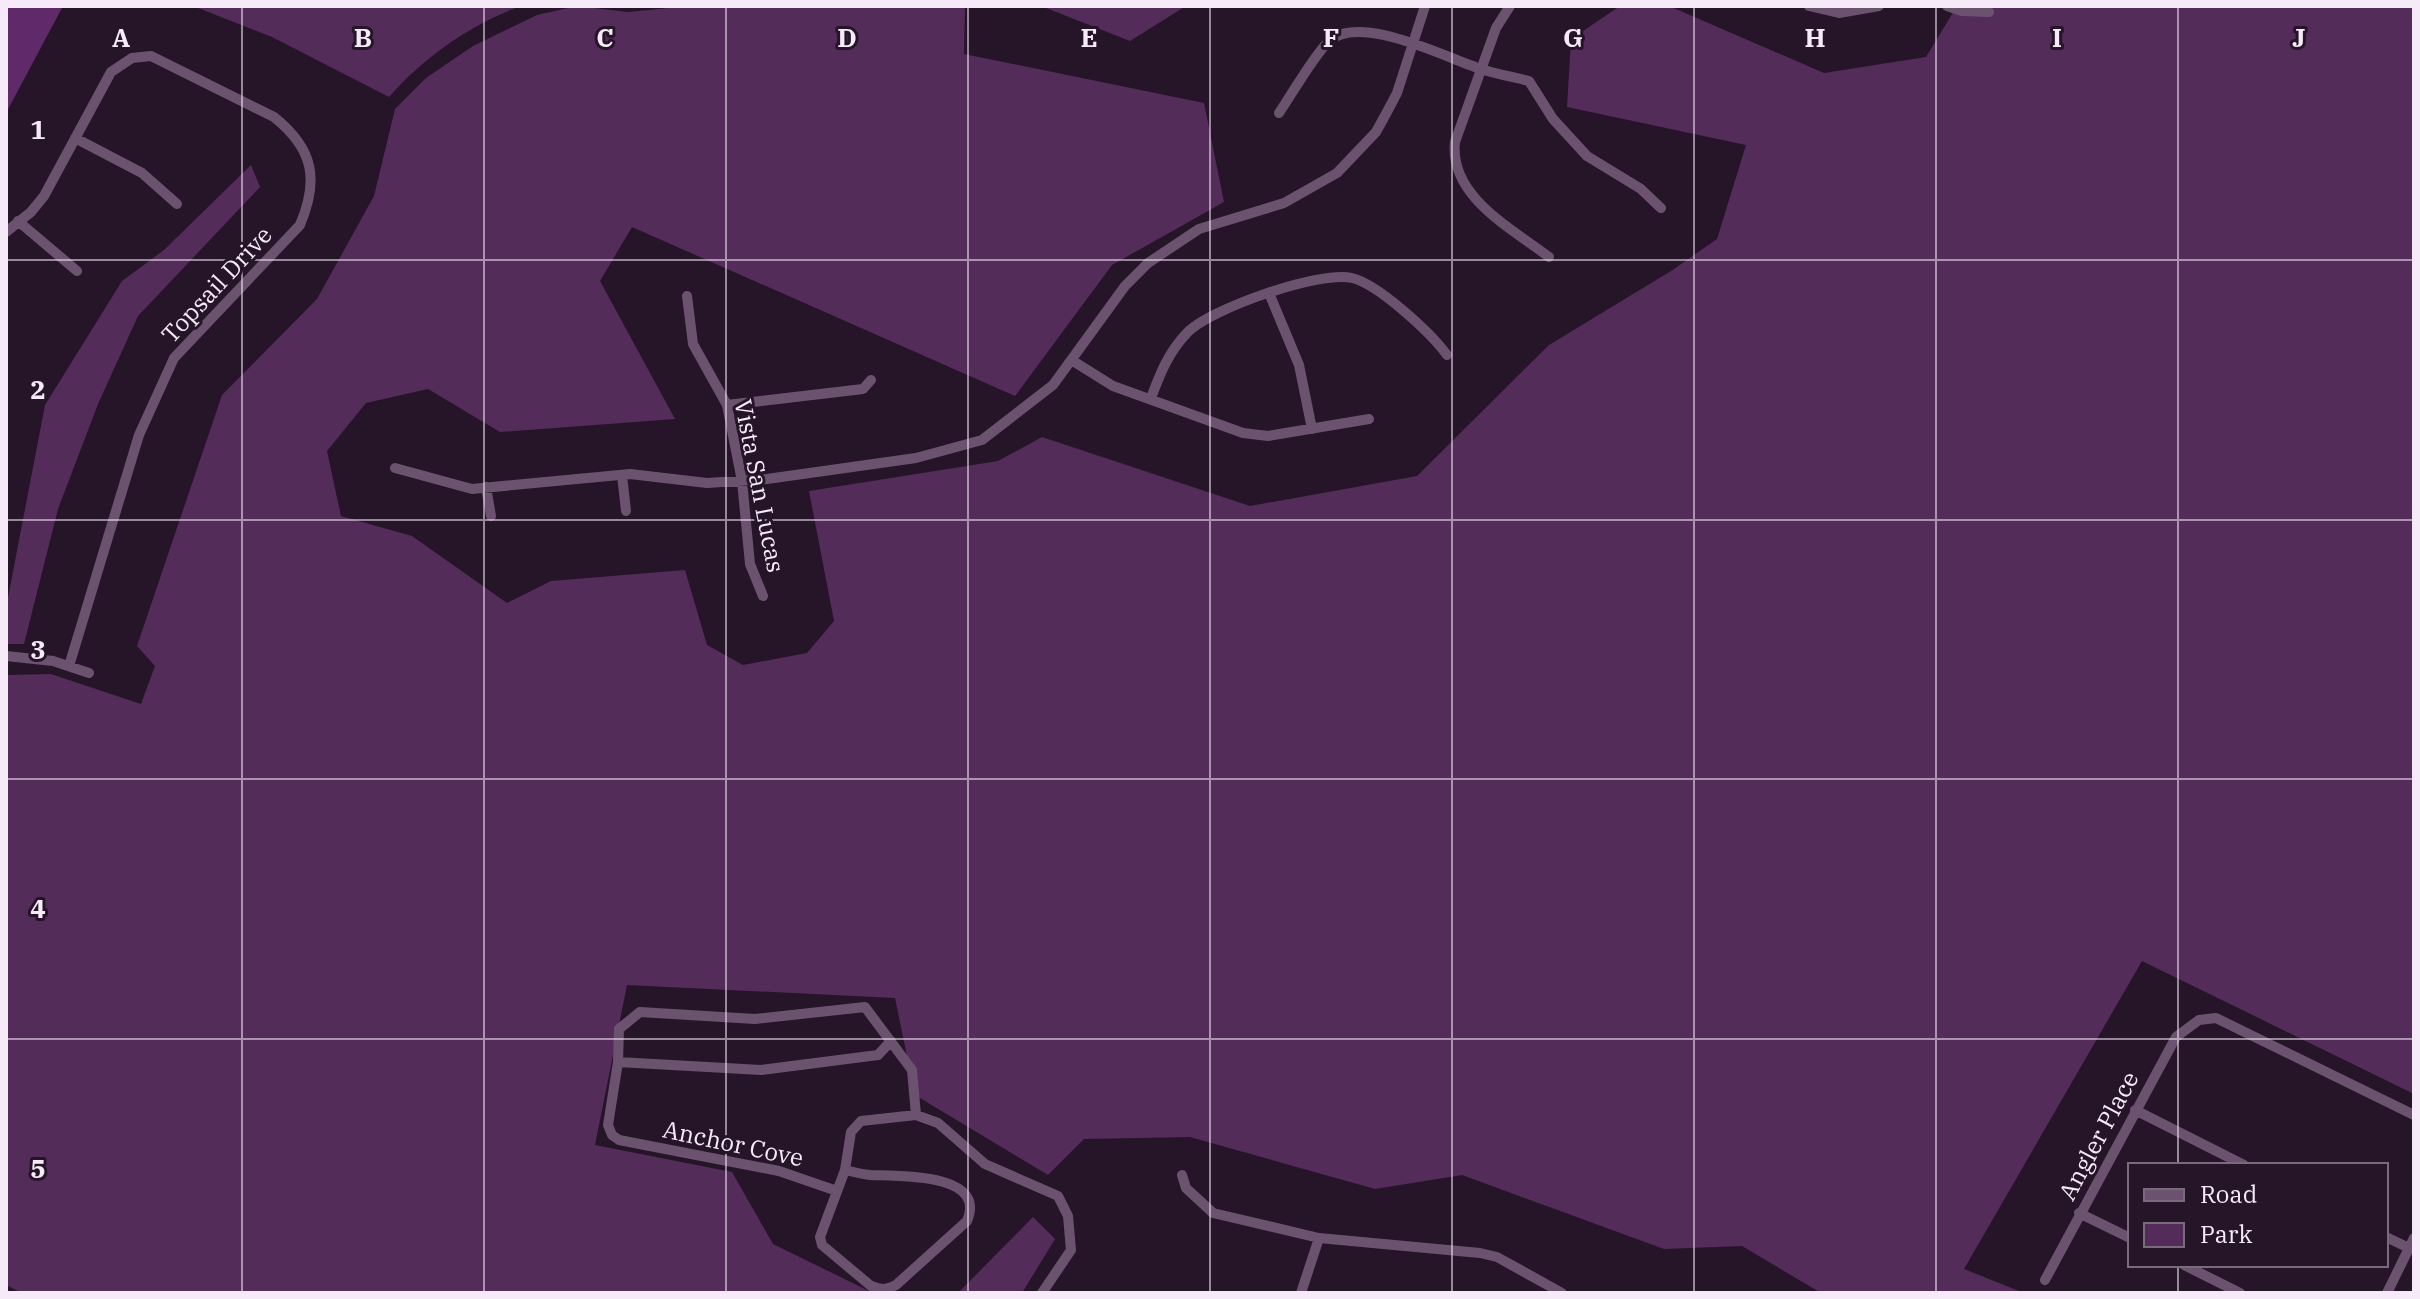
<svg xmlns="http://www.w3.org/2000/svg" width="2420" height="1299" font-family="'IBM Plex Serif',serif">
	<style>
		.green { fill: #532c5a }
		.forest { fill: #60296a }
		.lines { fill: none; stroke-linecap: round; stroke-linejoin: round }
		.minor { stroke: #6b5370; stroke-width: 10 }
		.grid { fill: none; stroke: #f6eaf8; stroke-width: 2; stroke-opacity: 0.55 }
		.labels { text-anchor: middle; stroke-width: 6; stroke-linejoin: round; paint-order: stroke }
		.street-label { font-size: 24px; fill: #f6eaf8; stroke: #261529 }
		.grid-label { font-size: 26px; text-anchor: middle; font-weight: bold; fill: #f6eaf8; stroke: #261529; stroke-width: 6; stroke-linejoin: round; paint-order: stroke }
	</style>
	<rect width="100%" height="100%" fill="#261529"/>
	<path class="green" d="M193,6H521C471,24 424,57 389,97L272,37Z
		M577,6L628,12L689,6H965L964,54L1204,103L1224,202L1112,265L1015,396L632,227L600,281L675,419L500,432L428,389L366,403L327,451L341,516L412,536L507,603L551,581L685,570L707,645L743,665L807,653L834,621L809,491L998,461L1042,437L1250,506L1417,476L1549,345L1671,271L1717,239L1746,145L1567,107L1571,39L1620,6H1669L1824,73L1926,57L1957,6H2414V1094L2142,961L1964,1269L2024,1293H1821L1742,1246L1664,1249L1462,1175L1375,1189L1190,1137L1084,1139L1048,1175L915,1095L895,998L627,985L595,1145L732,1172L773,1244L873,1293H22L6,1285V675L51,674L141,704L155,666L137,646L222,395L317,299L374,196L395,109L426,78L473,46L537,15Z
		M1041,6H1186L1130,41Z
		M251,165L260,187L138,316L98,404L58,509L24,644H6V608L45,405L122,281L164,250Z
		M1033,1217L1055,1239L1022,1293H958Z"/>
	<path class="forest" d="M6,6H63L6,113Z"/>
	<g class="lines">
		<path class="minor" d="M1510,6L1496,28L1455,142C1449,196 1511,228 1549,257
			M1809,6L1839,13L1879,6
			M1947,6L1962,11L1989,12
			M1279,113C1292,94 1313,57 1328,42C1359,12 1446,58 1481,69C1496,74 1513,77 1529,81L1553,119L1587,156L1641,189L1661,208
			M75,138L142,173L177,204
			M18,221L77,271
			M6,232L31,212L44,196L111,72L132,58L151,56L274,117C314,149 319,180 300,225L174,358L139,435L69,666
			M1269,293L1299,365L1312,429
			M687,296L693,344L727,405L742,481L750,564L763,596
			M1073,361L1113,386L1243,433L1268,436L1369,419
			M1151,398C1160,374 1168,353 1186,334C1208,309 1321,270 1352,278C1378,284 1431,333 1447,355
			M727,405L863,389L871,380
			M395,468L472,489L630,474L707,483L767,479L916,458L982,440L1053,385L1125,286L1148,263L1199,229L1284,203L1337,173L1376,132L1387,112L1397,93L1425,6
			M622,475L626,511
			M486,487L491,516
			M6,656L53,661L89,673
			M618,1062L761,1070L878,1055L891,1041
			M2135,1110L2244,1165
			M845,1170C853,1172 861,1174 870,1175C895,1176 988,1172 967,1221L896,1285C886,1290 881,1290 871,1286L822,1245L820,1237L845,1170L851,1132L861,1121L916,1115L938,1123L985,1164L1058,1196L1068,1216L1071,1250L1042,1293
			M1182,1175L1186,1188L1213,1213L1319,1238L1480,1253L1497,1257L1562,1293
			M837,1191L779,1171L619,1140L612,1135L608,1125L618,1062L619,1029L640,1012L755,1019L865,1007L912,1070L916,1115
			M2079,1213L2130,1238
			M2386,1237L2409,1248
			M2184,1265L2240,1293
			M2045,1280L2176,1037L2199,1020L2216,1018L2414,1115
			M1301,1293L1319,1238
			M2387,1293L2414,1238"/>
	</g>
	<path class="grid" d="M242,6V1293M484,6V1293M726,6V1293M968,6V1293M1210,6V1293M1452,6V1293M1694,6V1293M1936,6V1293M2178,6V1165M6,260H2414M6,520H2414M6,779H2414M6,1039H2414M2178,1265V1293"/>
	<g class="labels">
		<g class="street-label">
			<text transform="translate(217 285) rotate(-47)" y="8">Topsail Drive</text>
			<text transform="translate(759 486) rotate(79)" y="8">Vista San Lucas</text>
			<text transform="translate(2099 1136) rotate(-62)" y="8">Angler Place</text>
			<text transform="translate(733 1144) rotate(12)" y="8">Anchor Cove</text>
		</g>
	</g>
	<g class="grid-label">
		<text x="121" y="47">A</text>
		<text x="363" y="47">B</text>
		<text x="605" y="47">C</text>
		<text x="847" y="47">D</text>
		<text x="1089" y="47">E</text>
		<text x="1331" y="47">F</text>
		<text x="1573" y="47">G</text>
		<text x="1815" y="47">H</text>
		<text x="2057" y="47">I</text>
		<text x="2299" y="47">J</text>
		<text x="38" y="139">1</text>
		<text x="38" y="399">2</text>
		<text x="38" y="659">3</text>
		<text x="38" y="918">4</text>
		<text x="38" y="1178">5</text>
	</g>
	<rect width="2420" height="1299" fill="none" stroke="#f6eaf8" stroke-width="16"/>
	<rect x="2128" y="1163" width="260" height="104" fill="#261529" stroke="#796a7c" stroke-width="2"/>
	<rect x="2144" y="1189" width="40" height="12" fill="#6b5370" stroke="#796a7c" stroke-width="2"/>
	<text x="2200" y="1203" font-size="24" fill="#f6eaf8">Road</text>
	<rect x="2144" y="1223" width="40" height="24" fill="#532c5a" stroke="#796a7c" stroke-width="2"/>
	<text x="2200" y="1243" font-size="24" fill="#f6eaf8">Park</text>
</svg>
